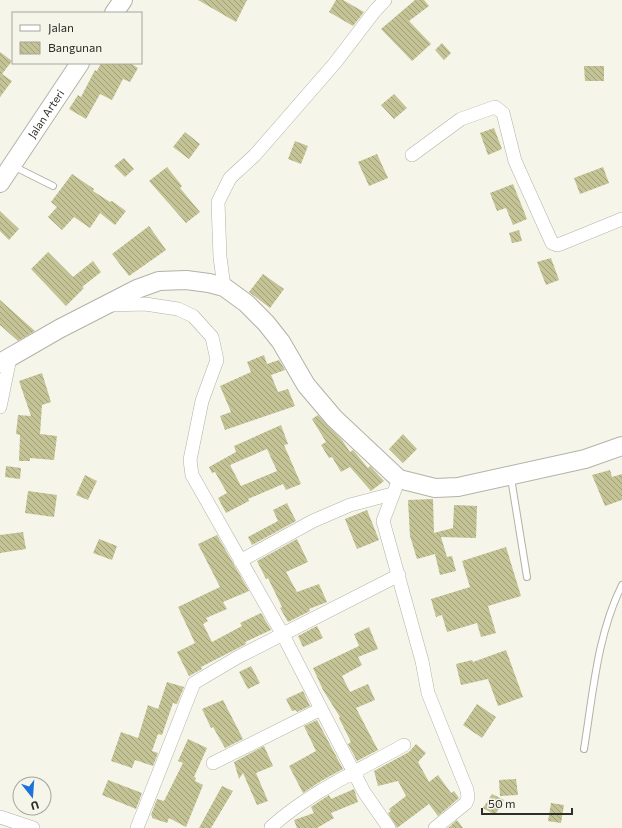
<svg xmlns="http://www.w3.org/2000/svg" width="622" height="828" font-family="Commissioner,sans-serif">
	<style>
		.building { fill: url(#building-back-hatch); fill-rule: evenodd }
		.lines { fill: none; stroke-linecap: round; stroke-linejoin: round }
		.lane-casing { stroke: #b2b2a8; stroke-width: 8 }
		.street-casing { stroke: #b2b2a8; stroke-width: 14 }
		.secondary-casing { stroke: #b2b2a8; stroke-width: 20 }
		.lane { stroke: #fff; stroke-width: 6 }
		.street { stroke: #fff; stroke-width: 13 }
		.secondary { stroke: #fff; stroke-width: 18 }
		.labels { text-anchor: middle; stroke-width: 3; stroke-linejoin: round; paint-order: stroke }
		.street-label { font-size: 11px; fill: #2e2e2a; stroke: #f5f5ea }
	</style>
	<defs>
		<pattern id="building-back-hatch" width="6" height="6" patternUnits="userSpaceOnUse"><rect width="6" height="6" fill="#c4c395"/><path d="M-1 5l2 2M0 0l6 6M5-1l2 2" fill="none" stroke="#a09f7a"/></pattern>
	</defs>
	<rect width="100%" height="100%" fill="#f5f5ea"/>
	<path class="building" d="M198,0H247L236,22Z
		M336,0H343L364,12L353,26L329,12Z
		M415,0H424L429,6L409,21L431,44L412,61L381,29Z
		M442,43L451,53L444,60L435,50Z
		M0,52L12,61L2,74L12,81L0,97Z
		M101,63H130L138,68L130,82L123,79L112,100L100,94L86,119L69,109L78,95L81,97L95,70L97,71Z
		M584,66H604V81H585Z
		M394,94L407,108L394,119L381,105Z
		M494,128L502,149L488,155L480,133Z
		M185,132L200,144L189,159L173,147Z
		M295,141L308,146L301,164L288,159Z
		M377,154L388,178L369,186L358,162Z
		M124,158L134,169L125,177L114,166Z
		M167,167L182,186L180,188L200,212L186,223L149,181Z
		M603,167L609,183L580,194L574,178Z
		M72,174L94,189L93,191L110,202L112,201L126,211L115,225L100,213L90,228L74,217L62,230L48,217L57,207L51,202Z
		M513,184L527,219L513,225L506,208L497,211L490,193Z
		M0,211L19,229L9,240L0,231Z
		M149,226L166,250L129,276L112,254Z
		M519,230L522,241L512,243L509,233Z
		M48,252L73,277L93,261L101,272L82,287L84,288L66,306L31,269Z
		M551,258L559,280L546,285L537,262Z
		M263,274L284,289L270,308L249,292Z
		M0,300L35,331L18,341L0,325Z
		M264,355L267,364L279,360L285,370L271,375L278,392L288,389L295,406L225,430L220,416L231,412L220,386L251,372L247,362Z
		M42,373L51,402L42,405L40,434L57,436L54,460L30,458V461H19L20,435L16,434L18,415L31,416L19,381Z
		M318,415L342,440L350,452L353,450L368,468L370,466L384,481L371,491L350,467L341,472L332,457L329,458L321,445L326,442L312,419Z
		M281,425L288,444L284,445L301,484L286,490L283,484L248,499L249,501L226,513L218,498L227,493L215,472L212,473L209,467L236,452L234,446ZM267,449L277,471L241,486L230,465Z
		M403,434L417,449L403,463L389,449Z
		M6,466L21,468L20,479L5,477Z
		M610,470L612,477L622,474V500L605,506L592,475Z
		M85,475L97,481L88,500L76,495Z
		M28,491L57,495L54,517L25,513Z
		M433,499L434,533L453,528L454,505L477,506L476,538L441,537L447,557L452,556L456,571L440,575L435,554L417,559L410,536L408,500Z
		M287,503L296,521L252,545L248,537L278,521L273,510Z
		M367,510L379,540L357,549L345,519Z
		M23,532L26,549L0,553V535Z
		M217,535L249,591L223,602L227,609L206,618L208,621L203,624L212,642L242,626L240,623L261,613L271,630L245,642L246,644L201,667L202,669L189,676L177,652L195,643L178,607L220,587L198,544Z
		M99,539L117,546L112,560L93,553Z
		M297,539L308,562L286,572L297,592L319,584L327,602L309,609L310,611L288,622L280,608L282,607L268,578L266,579L257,561Z
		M506,547L521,596L488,606L496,633L481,637L477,623L447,632L442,615L436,617L431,599L470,587L462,561Z
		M317,626L323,638L303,647L298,636Z
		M369,627L378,649L358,657L362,665L342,676L350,692L368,684L375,700L356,708L378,750L357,761L348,744L351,742L339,718L340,717L323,690L313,668L359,646L354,634Z
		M506,650L523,697L498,706L488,679L461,685L456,664L472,660L473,662Z
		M251,666L260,683L248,689L239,672Z
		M167,682L184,687L177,704L173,703L162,735L158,734L152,751L158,753L153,766L135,760L132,768L111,761L121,732L138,738L148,705L158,709Z
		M303,691L310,706L297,712L296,710L292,711L286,699Z
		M223,700L243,739L225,748L213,727L211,728L202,709Z
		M477,704L496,717L482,738L463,725Z
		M317,720L343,769L321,781L303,793L289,766L316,751L304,726Z
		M188,739L207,748L194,777L196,778L195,781L203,785L186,827L169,818L167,823L152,818V816L151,815L157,799L164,801L183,763L178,761Z
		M416,744L426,753L418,762L429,782L438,775L451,793L454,791L459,798L438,816L429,804L397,828L388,813L391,811L389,809L406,796L398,781L378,786L374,771L409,752Z
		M264,746L273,766L256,773L268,801L257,805L243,773L239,779L234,762Z
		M516,779L518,795L500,796L499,780Z
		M108,780L142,793L136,809L102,795Z
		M222,786L233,791L211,828H199Z
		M354,789L358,802L331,813L334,818L317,828H297L294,820L314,813L311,807L329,795L331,799Z
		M492,794L504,800L495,815L483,808Z
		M551,803L564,805L561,823L548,821Z
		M457,820L463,828H448Z"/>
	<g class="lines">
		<g class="lane-casing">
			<path id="lane" d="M13,166L53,186
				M511,478L527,577
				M584,749C593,694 597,635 622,585"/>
		</g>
		<g class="street-casing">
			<path id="street" d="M412,155L461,119L495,107L503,113L515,161L552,243L557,245L563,243L622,219
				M224,287L220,257L218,202L230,178L255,155L335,63L374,12L385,0
				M109,305L145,304L178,309L193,316L212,337L217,360L202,401L190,460L192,475L283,635L364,792L389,828
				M0,407L10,358
				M399,479L383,521L422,661L428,693L467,790L468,798L466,803L435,828
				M240,561L313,521L350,505L392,494
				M213,763L321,709
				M0,817L33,828
				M271,827C310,792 358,771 404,745
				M137,828L194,683L238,657L399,575"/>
		</g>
		<g class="secondary-casing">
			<g id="secondary">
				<path d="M114,13L123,0"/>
				<path id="s1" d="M0,183L80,63"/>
				<path d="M0,363L59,329L137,289L159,281L186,280L209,283L224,287L246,303L266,323L281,342L306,385L334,418L399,479L435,488L458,487L585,459L622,446"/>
			</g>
		</g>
		<use href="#lane" class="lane"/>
		<use href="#street" class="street"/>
		<use href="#secondary" class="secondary"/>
	</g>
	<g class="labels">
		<g class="street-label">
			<text dy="4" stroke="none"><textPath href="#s1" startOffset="83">Jalan Arteri</textPath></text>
		</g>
	</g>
	<rect x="12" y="12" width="130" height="52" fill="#f5f5ea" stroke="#a5a59d"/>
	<rect x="20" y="25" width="20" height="6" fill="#ffffff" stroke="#a5a59d"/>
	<text x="48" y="32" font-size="12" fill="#2e2e2a">Jalan</text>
	<rect x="20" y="42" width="20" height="12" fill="url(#building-back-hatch)" stroke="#a5a59d"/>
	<text x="48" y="52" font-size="12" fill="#2e2e2a">Bangunan</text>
	<g transform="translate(32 796) rotate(163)"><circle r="19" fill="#f5f5ea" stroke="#a5a59d"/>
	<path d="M0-3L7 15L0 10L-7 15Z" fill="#1d72dc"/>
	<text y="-6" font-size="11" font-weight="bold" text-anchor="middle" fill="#2e2e2a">U</text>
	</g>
	<path d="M482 808v6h90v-6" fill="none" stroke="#2e2e2a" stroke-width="2"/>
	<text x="488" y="808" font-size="12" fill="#2e2e2a" stroke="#f5f5ea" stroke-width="3" paint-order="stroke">50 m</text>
</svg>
